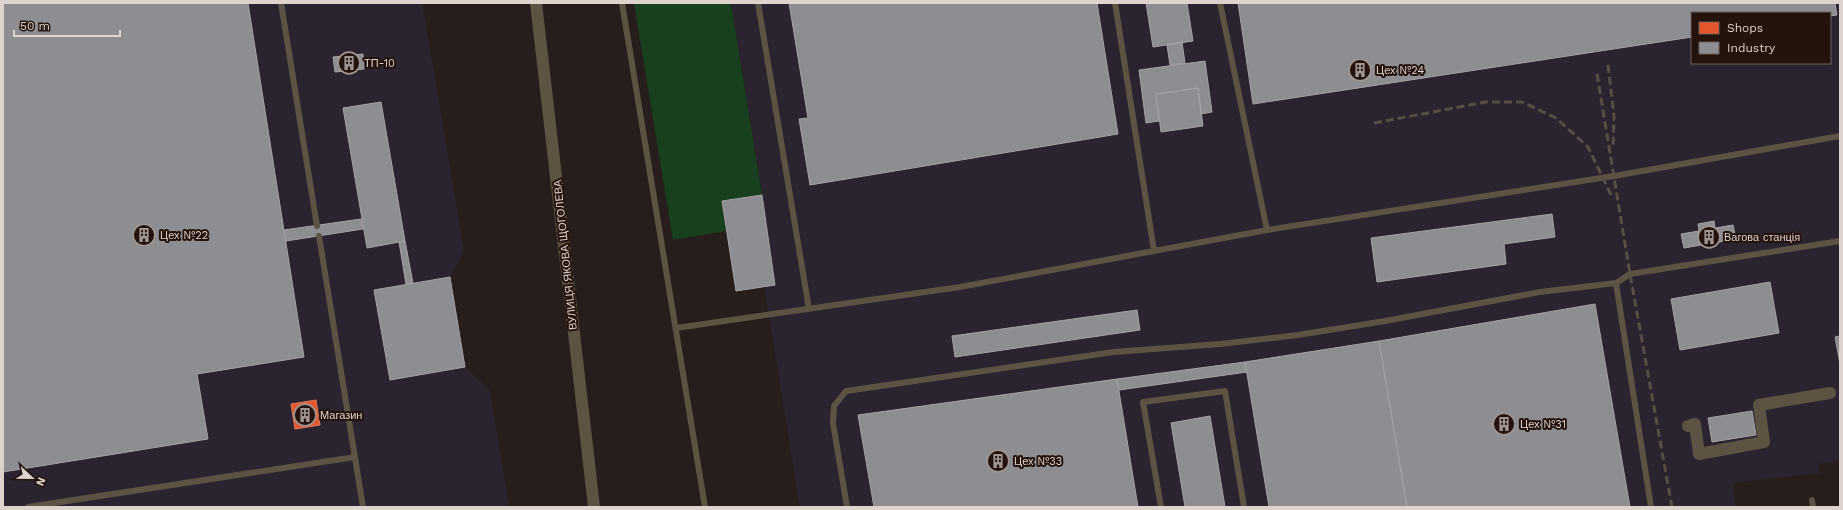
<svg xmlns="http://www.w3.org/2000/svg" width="1843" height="510" font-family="'Work Sans',sans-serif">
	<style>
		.industrial { fill: #2b2330; fill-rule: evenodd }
		.green { fill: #19401e }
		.shops { fill: #e4572e; stroke: #e27c5e }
		.industry { fill: #8d8d92; stroke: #a6a2a4 }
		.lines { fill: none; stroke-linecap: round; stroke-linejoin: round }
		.lane { stroke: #5c5342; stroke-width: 6 }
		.street { stroke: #5c5342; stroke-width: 12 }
		.rail { stroke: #574f43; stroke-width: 3; stroke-dasharray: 8 4; stroke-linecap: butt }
		.labels { text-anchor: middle; stroke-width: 4; stroke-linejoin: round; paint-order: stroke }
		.poi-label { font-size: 11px; fill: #dfd3ce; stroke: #23130c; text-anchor: start }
		.street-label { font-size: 11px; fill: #dfd3ce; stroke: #23130c }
	</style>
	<rect width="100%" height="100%" fill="#271e1b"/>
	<path class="industrial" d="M3,3H422L464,250L450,277L465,367L490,391L509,507H3Z
		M731,3H1840V461L1818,464L1819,473L1733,483L1736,507H800L764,286L736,291L722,201L762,194ZM1692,13H1830V63H1692Z"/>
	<path class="green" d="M634,3H731L762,195L722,201L726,231L673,240Z"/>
	<path class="shops" d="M316,400L320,425L295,429L291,404Z"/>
	<path class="industry" d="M3,3H248L304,357L197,374L208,439L3,472Z
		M789,3H1097L1118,134L810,185L799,119L808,118Z
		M1146,3H1187L1193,41L1153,47Z
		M1238,3H1835L1837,15L1830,16V13H1692V37L1253,104Z
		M1182,42L1185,63L1170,65L1167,45Z
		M363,54L364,69L335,72L333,57Z
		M1205,61L1212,112L1201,114L1198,88L1156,94L1159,121L1146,123L1139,70Z
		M1198,88L1203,126L1161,132L1156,94Z
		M381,102L405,241L367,248L343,108Z
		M762,195L775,285L736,291L722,201Z
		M1552,214L1555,237L1504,244L1506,264L1377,282L1371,238Z
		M361,219L363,229L286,241L284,230Z
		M1714,221L1715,228L1733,225L1736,239L1684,248L1681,234L1699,231L1698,224Z
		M405,241L413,283L406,284L399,242Z
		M450,277L465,367L390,380L374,290Z
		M1770,282L1779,333L1680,350L1671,299Z
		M1595,304L1630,507H1407L1379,341Z
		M1137,310L1140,330L955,357L952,336Z
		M1840,336V364L1835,337Z
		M1379,341L1407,507H1269L1245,362Z
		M1245,362L1247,372L1119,390L1117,379Z
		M1117,379L1138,507H874L858,415Z
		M1752,411L1756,435L1712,442L1708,418Z
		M1210,416L1225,507H1185L1171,423Z"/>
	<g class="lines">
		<path class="lane" d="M281,3L317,226
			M622,3L705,507
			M758,3L809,309
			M1115,3L1154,251
			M1220,3L1267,230
			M319,236L363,507
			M1616,283L1651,507
			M676,328L960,287L1267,230L1614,176L1840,136
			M1812,500L1813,507
			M28,507L355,457
			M847,507L833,423L834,406L846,391L1114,352L1220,344L1298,335L1385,321L1540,292L1616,283L1630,274L1840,241
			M1161,507L1143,402L1225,391L1244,507"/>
		<path class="street" d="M536,3L594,507
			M1688,426L1695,424L1699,454L1764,442L1759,405L1830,393"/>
		<path class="rail" d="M1608,65L1614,116L1613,148
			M1597,74L1630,274L1672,507
			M1374,123L1486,102H1522L1556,118L1588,147L1613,199"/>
	</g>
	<defs>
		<g id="building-ring" transform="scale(1.15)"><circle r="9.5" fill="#23130c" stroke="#9f948f" stroke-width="1.5"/><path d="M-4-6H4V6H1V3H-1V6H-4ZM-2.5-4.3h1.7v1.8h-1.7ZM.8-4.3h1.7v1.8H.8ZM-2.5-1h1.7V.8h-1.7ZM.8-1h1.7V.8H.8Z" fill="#9f948f"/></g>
	</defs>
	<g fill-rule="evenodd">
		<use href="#building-ring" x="349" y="63"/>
		<use href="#building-ring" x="1360" y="70"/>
		<use href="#building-ring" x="144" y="235"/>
		<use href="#building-ring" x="1709" y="237"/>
		<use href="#building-ring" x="305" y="415"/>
		<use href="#building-ring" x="1504" y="424"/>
		<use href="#building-ring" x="998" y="461"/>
	</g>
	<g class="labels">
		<g class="poi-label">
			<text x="364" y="67">ТП-10</text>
			<text x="1376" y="74">Цех №24</text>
			<text x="160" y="239">Цех №22</text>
			<text x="1724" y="241">Вагова станція</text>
			<text x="320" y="419">Магазин</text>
			<text x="1520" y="428">Цех №31</text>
			<text x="1014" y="465">Цех №33</text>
		</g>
		<g class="street-label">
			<text transform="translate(565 255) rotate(-96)" y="4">ВУЛИЦЯ ЯКОВА ЩОГОЛЕВА</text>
		</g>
	</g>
	<rect width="1843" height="510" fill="none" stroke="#dfd3ce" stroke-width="8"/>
	<rect x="1691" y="12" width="140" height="52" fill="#23130c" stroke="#6e605a"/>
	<rect x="1699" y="22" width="20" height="12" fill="#e4572e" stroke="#6e605a"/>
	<text x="1727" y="32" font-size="12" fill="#dfd3ce">Shops</text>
	<rect x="1699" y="42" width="20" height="12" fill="#8d8d92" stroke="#6e605a"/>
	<text x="1727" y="52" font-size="12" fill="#dfd3ce">Industry</text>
	<g transform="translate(32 478) rotate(112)" stroke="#23130c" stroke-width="3" paint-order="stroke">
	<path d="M0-3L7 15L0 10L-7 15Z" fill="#dfd3ce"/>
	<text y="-6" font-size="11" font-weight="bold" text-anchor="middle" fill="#dfd3ce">N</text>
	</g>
	<path d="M14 30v6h106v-6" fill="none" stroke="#dfd3ce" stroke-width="2"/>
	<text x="20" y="30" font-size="12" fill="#dfd3ce" stroke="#23130c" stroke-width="3" paint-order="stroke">50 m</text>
</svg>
